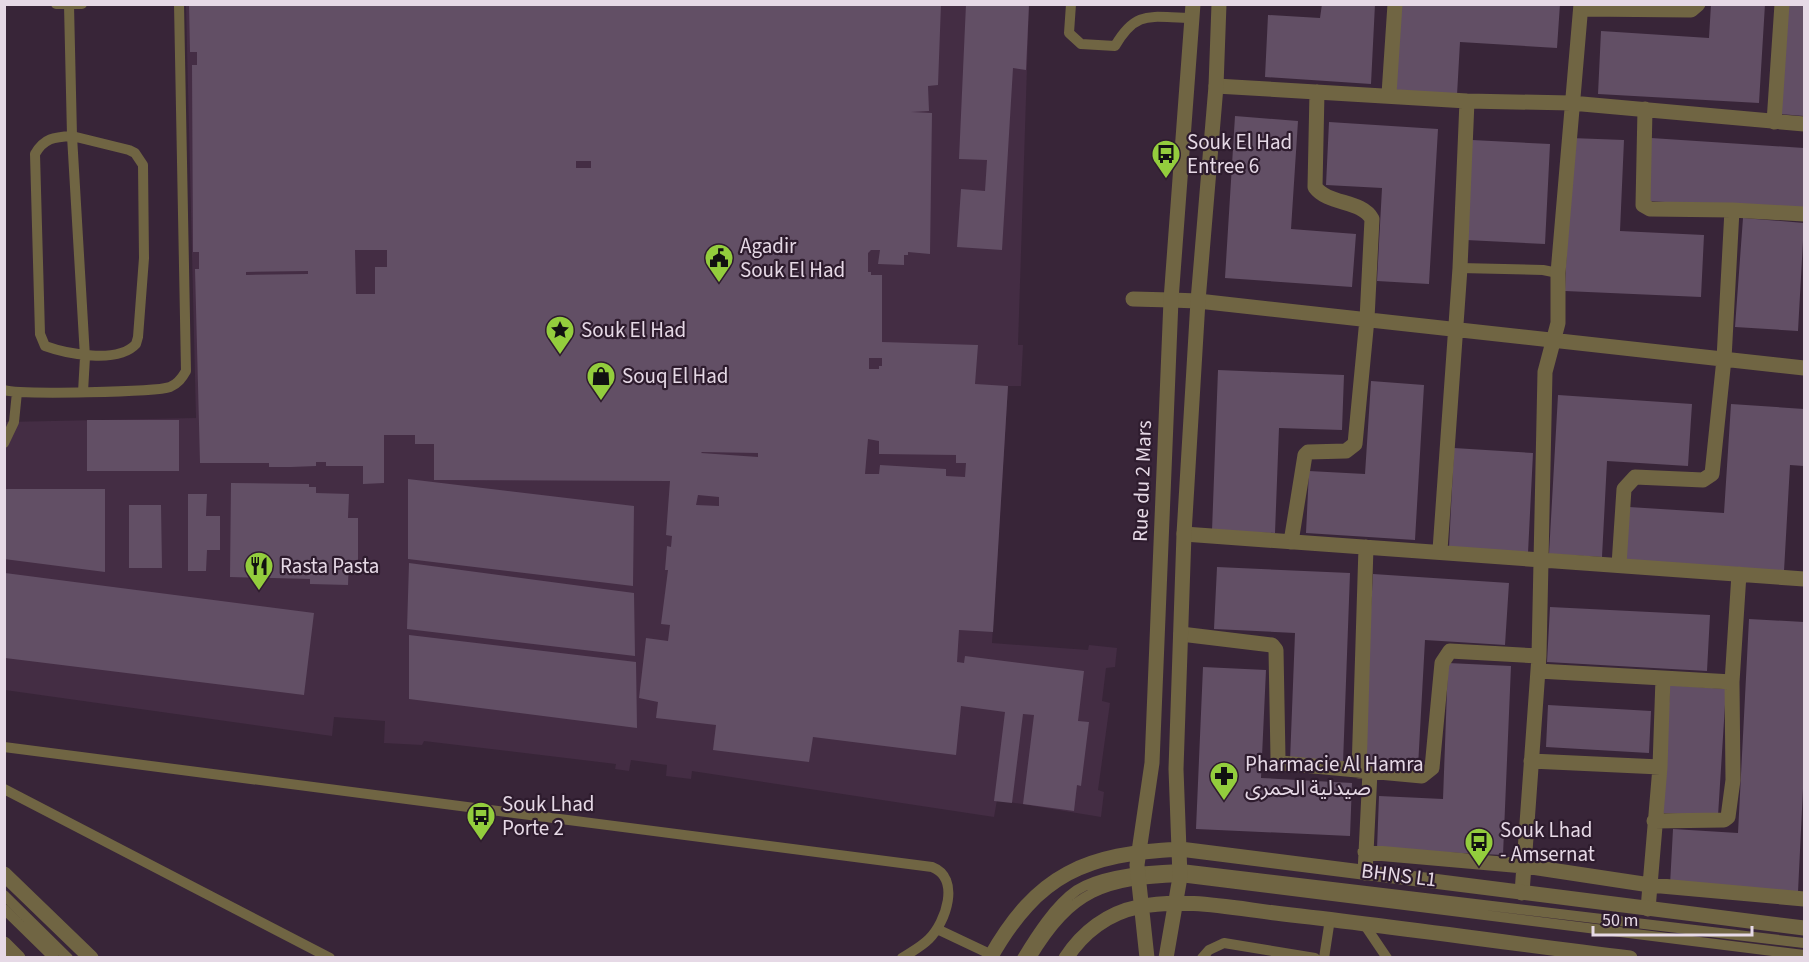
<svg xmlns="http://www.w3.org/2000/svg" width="1809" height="962" font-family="'Source Sans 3','Noto Sans Arabic',sans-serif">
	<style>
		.built { fill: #442d44 }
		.building { fill: #624f65; fill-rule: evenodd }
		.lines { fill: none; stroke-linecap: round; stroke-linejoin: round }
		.service { stroke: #706543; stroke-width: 10 }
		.pedestrian { stroke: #706543; stroke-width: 15 }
		.minor { stroke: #706543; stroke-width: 15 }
		.tertiary { stroke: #706543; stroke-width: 15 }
		.labels { text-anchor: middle; stroke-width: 4.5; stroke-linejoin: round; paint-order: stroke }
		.poi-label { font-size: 21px; fill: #e6d9e6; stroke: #2e1c2e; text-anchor: start }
		.street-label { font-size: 21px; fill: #e6d9e6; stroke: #2e1c2e }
	</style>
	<rect width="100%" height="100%" fill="#382538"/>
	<path class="built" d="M186,5H1029L1018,345H1023L1021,386H1008L992,643L1088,650L1089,645L1117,648L1115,667L1106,668L1102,701L1110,703L1098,790L1104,792L1101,817L997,800L994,817L692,771L691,779L666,776L667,765L631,760L629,771L615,769L616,764L424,741L422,745L384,743L385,721L334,717L332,736L5,690V422L196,418Z"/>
	<path class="building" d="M189,4H941L938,85L928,86L929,111L911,112L932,113L930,254L908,252V255H904V265L878,264L880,250H871L868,253V272H871V275H882V342L978,345L975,384L1008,386L993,632L959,630L957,662L964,663L965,656L1084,671L1078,721L1089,722L1081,786L1077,785L1074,811L1023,804L1034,715L1023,714L1012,803L994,801L1005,712L961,706L956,755L813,737L809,762L713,750L716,725L656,718L658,702L639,698L646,638L668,641L670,625L661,624L668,570H665L667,546L671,547L672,536L666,535L670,481L434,480V444H415V435H384V483L363,484V466H326V462H316V466L291,467H269V463H200L195,269H199V252H193L192,65H197V52H190ZM576,161H591V168H576ZM355,250H387V267H375V294H356ZM308,271V274L246,275V272ZM869,358H882V366H879V369H869ZM868,439L879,441V454L956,455V463H966L965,477L946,476V469L880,465L879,474H865ZM701,453L702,452L758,453V457ZM698,495L719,497V506L696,505Z
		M966,4H1029L1026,70L1013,68L1002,250L957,247L961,189L985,191L987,160L959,159Z
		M1322,4H1375L1371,84L1265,77L1268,15L1320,18Z
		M1399,4H1560L1557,48L1460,42L1457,95L1395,91Z
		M1711,4H1765L1759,103L1598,94L1601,31L1709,38Z
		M1786,4H1804V116L1780,114Z
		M1235,116L1298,121L1291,229L1356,234L1352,287L1225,278Z
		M1329,122L1438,129L1429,284L1377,281L1382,188L1326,185Z
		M1571,138L1624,140L1620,231L1704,235L1701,297L1565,291Z
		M1651,138L1804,148V210L1647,201Z
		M1472,140L1550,144L1545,244L1466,240Z
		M1743,218L1804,223L1798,331L1735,327Z
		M1218,370L1344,375L1342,430L1279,428L1275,533L1212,531Z
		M1371,381L1424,385L1415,540L1306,533L1309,471L1365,474Z
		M1558,395L1692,404L1688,466L1607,461L1602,557L1549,554Z
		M1731,404L1804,409V466L1790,465L1784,571L1626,560L1629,507L1724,513Z
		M87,420H179V471H87Z
		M1454,448L1533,453L1528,553L1449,548Z
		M408,479L634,506L633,586L408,559Z
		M231,483L309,484V487H316V493L349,494L348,518H358V560H349L348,585L310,584V579L230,577Z
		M4,489H105V572L4,559Z
		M188,494H207L206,516H220V550H207L206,571H188Z
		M129,505H161L162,568H129Z
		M409,563L634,593L635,656L407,629Z
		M1217,567L1350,573L1343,763L1290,761L1295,633L1214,629Z
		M5,573L314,613L304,695L5,658Z
		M1373,574L1509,583L1505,645L1425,640L1418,767L1362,764Z
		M1550,607L1710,615L1707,671L1547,662Z
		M1749,619L1804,622V768L1798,892L1670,885L1673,829L1738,833Z
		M409,635L636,662L637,728L409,699Z
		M1448,663L1511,666L1503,855L1377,849L1379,796L1443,799Z
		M1203,667L1266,670L1261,778L1352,783L1350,836L1196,829Z
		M1670,685L1726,689L1718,816L1663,813Z
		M1548,705L1651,711L1649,753L1546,747Z"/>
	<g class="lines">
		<path class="service" d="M56,4H82
			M1071,4L1069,33L1081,44L1115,46C1137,8 1152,18 1192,18
			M69,5L72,136L85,357L83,392
			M72,136L129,150L135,153L143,165L144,258L138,337L136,344C118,364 67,354 45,346L40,334L35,154C44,138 54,137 72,136Z
			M1460,268L1543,270L1558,273
			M4,390C19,395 156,392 170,387C178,384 182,378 186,371L179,4
			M4,443L14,422L17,392
			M4,747L932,867C961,878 946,922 929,939C921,947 911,952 902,958
			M4,789L330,958
			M4,895L68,958
			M4,909L54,958
			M1364,924L1387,958
			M937,929L992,955
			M1022,958C1036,935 1055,905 1077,890C1102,874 1152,870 1181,869L1804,943
			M1031,958C1072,890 1104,880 1180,877L1804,955
			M1202,958L1209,950L1224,943L1315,958
			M1324,958L1330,919"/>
		<path class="pedestrian" d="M1133,299L1171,300"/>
		<path class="minor" d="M1581,9L1691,10L1698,4
			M1216,86L1467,101L1571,103L1804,124
			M1389,94L1395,4
			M1774,122L1782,4
			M1732,210L1804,214
			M1171,300L1198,301L1804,368
			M1184,534L1804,579
			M1291,542L1305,455L1308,452L1346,451L1355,444L1367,319L1372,219C1362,200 1328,205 1315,187L1317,92
			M1440,550L1460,268L1467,101
			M1619,565L1624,489L1635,477L1703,480L1712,474L1724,359L1732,210L1650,209L1643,205L1645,109
			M1181,634L1272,645L1276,650L1278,758L1281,763L1422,776L1432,768L1442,663L1450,651L1539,656
			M1538,671L1663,678
			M1531,761L1660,767
			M1359,771L1366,547
			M1654,821L1724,820L1728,817L1733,780L1732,682
			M1365,852L1524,866L1650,885L1804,899
			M1365,873L1370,772
			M1522,893L1539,656L1545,372L1558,323V273L1581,4
			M1648,909L1660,767L1663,678L1732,682L1739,574"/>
		<path class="tertiary" d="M4,874L91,958
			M4,944L18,958
			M990,958C1038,873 1086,854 1180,849L1804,928
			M1066,958C1083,932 1108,913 1138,907C1184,897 1237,909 1283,914C1399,927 1514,944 1630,958
			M1147,958L1137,865L1152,763L1171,300L1193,4
			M1166,958L1180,877L1176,769L1184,534L1198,301L1216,86L1219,4"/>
	</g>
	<defs>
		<g id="bus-pin" transform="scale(1.5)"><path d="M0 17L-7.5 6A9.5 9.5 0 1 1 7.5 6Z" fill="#93cd3d" stroke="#2e1c2e"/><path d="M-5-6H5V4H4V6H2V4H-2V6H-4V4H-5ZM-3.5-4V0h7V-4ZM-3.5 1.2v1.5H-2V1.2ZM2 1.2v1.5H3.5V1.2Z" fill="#111"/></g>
		<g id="civic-pin" transform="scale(1.5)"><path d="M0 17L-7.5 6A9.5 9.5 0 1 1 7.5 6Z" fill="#93cd3d" stroke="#2e1c2e"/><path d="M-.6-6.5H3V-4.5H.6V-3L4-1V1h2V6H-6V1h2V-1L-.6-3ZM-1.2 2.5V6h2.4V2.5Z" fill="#111"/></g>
		<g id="sight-pin" transform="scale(1.5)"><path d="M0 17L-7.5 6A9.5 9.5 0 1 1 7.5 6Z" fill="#93cd3d" stroke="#2e1c2e"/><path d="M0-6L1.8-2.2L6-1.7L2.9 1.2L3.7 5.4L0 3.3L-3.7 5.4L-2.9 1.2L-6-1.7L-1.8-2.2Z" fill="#111"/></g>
		<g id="shop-pin" transform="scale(1.5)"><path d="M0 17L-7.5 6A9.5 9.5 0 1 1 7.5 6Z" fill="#93cd3d" stroke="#2e1c2e"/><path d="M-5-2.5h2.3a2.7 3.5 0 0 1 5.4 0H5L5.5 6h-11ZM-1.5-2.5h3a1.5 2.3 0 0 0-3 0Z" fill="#111"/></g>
		<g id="restaurant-pin" transform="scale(1.5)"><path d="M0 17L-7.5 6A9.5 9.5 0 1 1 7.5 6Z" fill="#93cd3d" stroke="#2e1c2e"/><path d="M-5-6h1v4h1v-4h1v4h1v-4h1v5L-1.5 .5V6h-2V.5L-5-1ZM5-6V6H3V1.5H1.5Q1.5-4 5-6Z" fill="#111"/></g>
		<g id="pharmacy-pin" transform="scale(1.5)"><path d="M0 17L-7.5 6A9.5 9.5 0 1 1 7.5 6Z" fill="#93cd3d" stroke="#2e1c2e"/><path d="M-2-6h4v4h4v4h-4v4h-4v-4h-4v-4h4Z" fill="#111"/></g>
	</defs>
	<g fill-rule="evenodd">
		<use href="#bus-pin" x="1166" y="154"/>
		<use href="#civic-pin" x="719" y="258"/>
		<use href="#sight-pin" x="560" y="330"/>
		<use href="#shop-pin" x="601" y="376"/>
		<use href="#restaurant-pin" x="259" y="566"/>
		<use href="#pharmacy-pin" x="1224" y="776"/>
		<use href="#bus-pin" x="481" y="816"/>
		<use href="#bus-pin" x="1479" y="842"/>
	</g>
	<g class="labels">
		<g class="poi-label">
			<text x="1187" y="149">Souk El Had<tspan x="1187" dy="24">Entree 6</tspan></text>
			<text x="740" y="253">Agadir<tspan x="740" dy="24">Souk El Had</tspan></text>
			<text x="581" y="337">Souk El Had</text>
			<text x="622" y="383">Souq El Had</text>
			<text x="280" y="573">Rasta Pasta</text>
			<text x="1245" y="771">Pharmacie Al Hamra<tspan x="1245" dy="24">صيدلية الحمرى</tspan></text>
			<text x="502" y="811">Souk Lhad<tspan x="502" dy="24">Porte 2</tspan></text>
			<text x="1500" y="837">Souk Lhad<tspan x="1500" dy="24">- Amsernat</tspan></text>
		</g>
		<g class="street-label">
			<text transform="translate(1142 481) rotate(-88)" y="7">Rue du 2 Mars</text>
			<text transform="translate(1399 875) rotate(7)" y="7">BHNS L1</text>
		</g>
	</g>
	<rect width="1809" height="962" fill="none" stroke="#e6d9e6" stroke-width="12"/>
	<path d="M1593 926v9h159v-9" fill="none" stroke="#e6d9e6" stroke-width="3"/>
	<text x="1602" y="926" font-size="18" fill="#e6d9e6" stroke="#2e1c2e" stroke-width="4.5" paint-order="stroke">50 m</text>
</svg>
